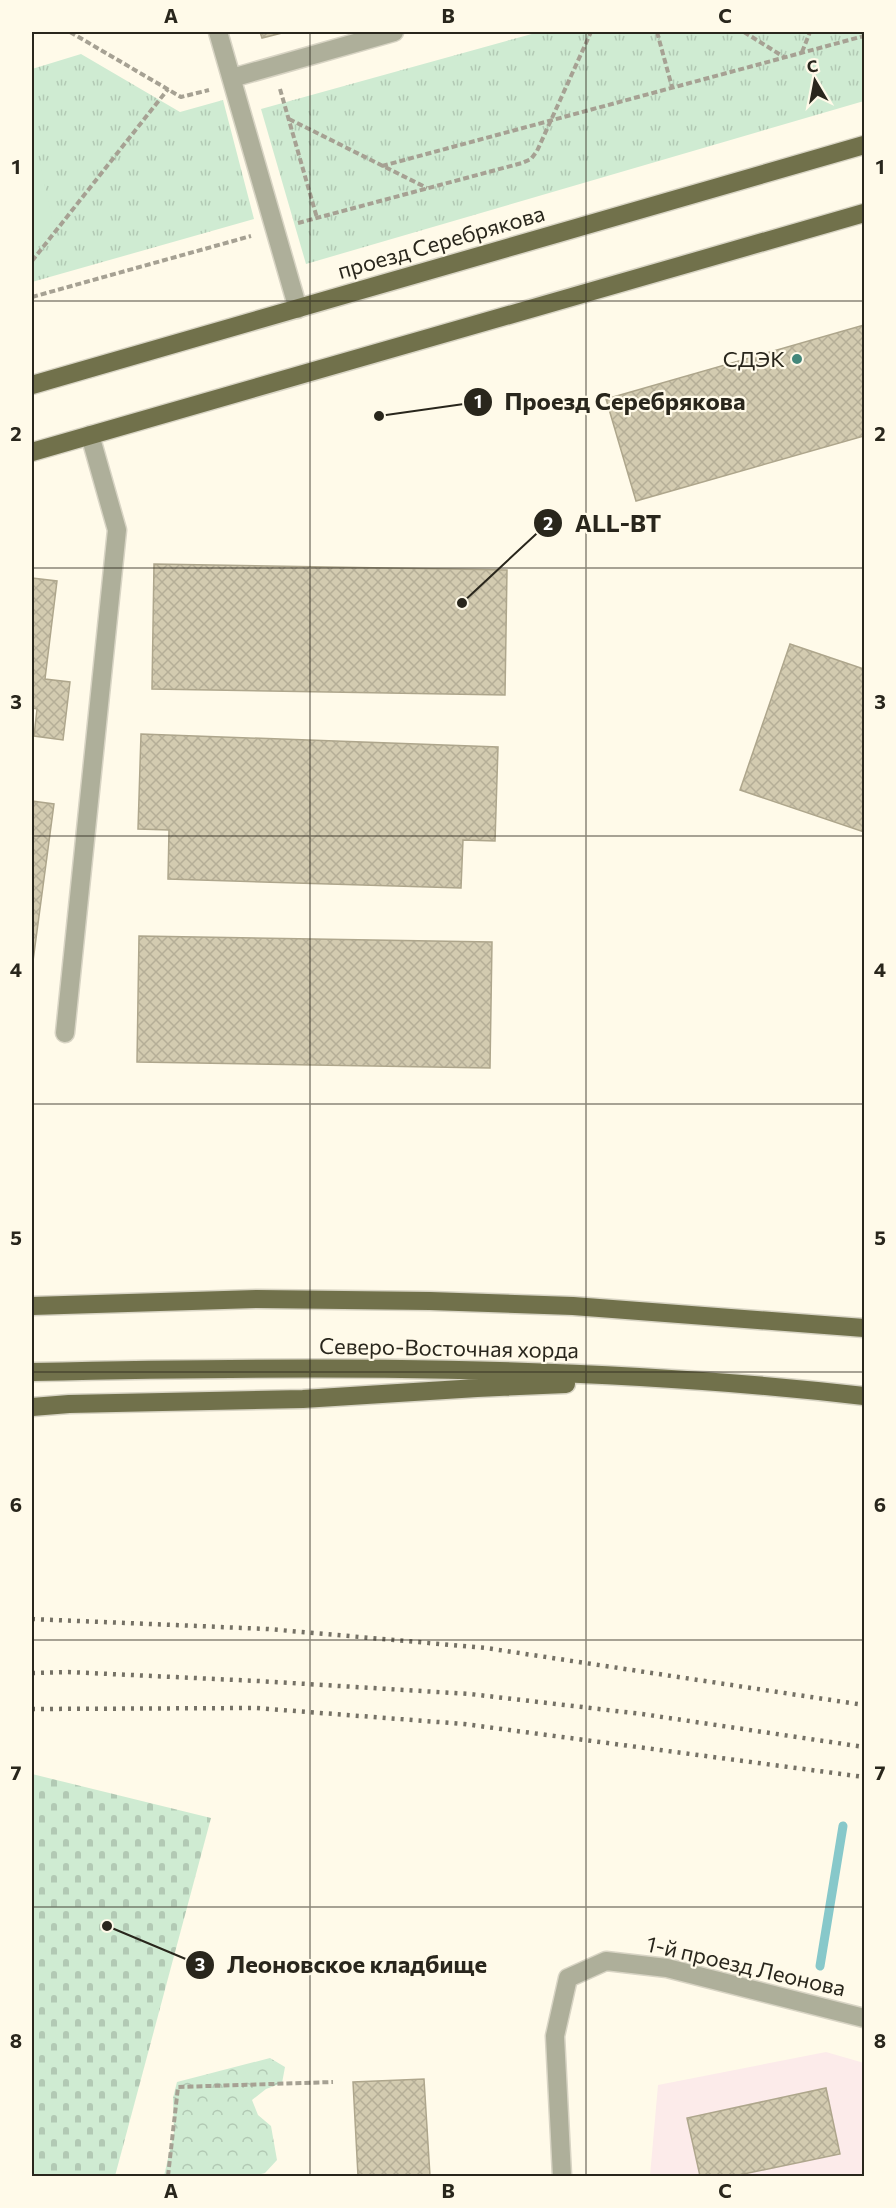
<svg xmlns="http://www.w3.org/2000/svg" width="896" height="2208" font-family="Commissioner,sans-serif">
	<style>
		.commercial { fill: #fcebea }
		.grass { fill: url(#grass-tufts) }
		.forest { fill: url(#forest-crowns) }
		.cemetery { fill: url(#cemetery-stones) }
		.garden { fill: #cfebd2 }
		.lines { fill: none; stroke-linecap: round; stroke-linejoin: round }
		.stream { stroke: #87c8ca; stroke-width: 9 }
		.building { fill: url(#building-cross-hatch); stroke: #aea68c; stroke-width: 1.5 }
		.minor-casing { stroke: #d8d4c4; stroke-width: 21 }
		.major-casing { stroke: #d8d4c4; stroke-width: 21 }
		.path { stroke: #a6a193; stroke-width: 4; stroke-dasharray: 6 3; stroke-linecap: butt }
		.minor { stroke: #aeaf9a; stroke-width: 18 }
		.major { stroke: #71714b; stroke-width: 18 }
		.rail { stroke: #757165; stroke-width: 4.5; stroke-dasharray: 3 6; stroke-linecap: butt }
		.grid { fill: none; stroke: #29261c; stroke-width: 1.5; stroke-opacity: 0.55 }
		.poi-dot { fill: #43877a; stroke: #fffae9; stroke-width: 2 }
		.labels { text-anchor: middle; stroke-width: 4.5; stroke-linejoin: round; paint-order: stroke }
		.street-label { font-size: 22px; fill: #29261c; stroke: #fffae9 }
		.poi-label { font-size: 22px; fill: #29261c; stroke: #fffae9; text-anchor: end }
		.leader { fill: none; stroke: #29261c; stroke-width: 2 }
		.callout-dot { fill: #29261c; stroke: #fffae9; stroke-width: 2 }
		.mark-label { font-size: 18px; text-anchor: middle; font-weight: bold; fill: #fff }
		.callout-label { font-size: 24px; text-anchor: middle; font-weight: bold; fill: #29261c; stroke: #fffae9; stroke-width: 4.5; stroke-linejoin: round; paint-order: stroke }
		.neatline { fill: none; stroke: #29261c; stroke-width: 2 }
		.grid-label { font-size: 20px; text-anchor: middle; font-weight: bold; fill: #29261c }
	</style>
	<defs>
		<pattern id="grass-tufts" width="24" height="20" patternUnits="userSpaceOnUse" patternTransform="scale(1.5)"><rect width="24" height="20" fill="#cfebd2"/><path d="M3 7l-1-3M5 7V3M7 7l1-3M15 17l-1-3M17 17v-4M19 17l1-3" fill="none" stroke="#b2c9b4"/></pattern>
		<pattern id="forest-crowns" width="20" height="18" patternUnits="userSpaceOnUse" patternTransform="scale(1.5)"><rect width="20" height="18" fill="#cfebd2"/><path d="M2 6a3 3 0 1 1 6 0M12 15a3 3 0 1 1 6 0" fill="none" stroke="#b2c9b4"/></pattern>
		<pattern id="cemetery-stones" width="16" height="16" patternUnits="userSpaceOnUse" patternTransform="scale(1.5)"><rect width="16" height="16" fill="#cfebd2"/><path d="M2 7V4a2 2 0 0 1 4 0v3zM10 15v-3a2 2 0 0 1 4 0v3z" fill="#b2c9b4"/></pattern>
		<pattern id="building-cross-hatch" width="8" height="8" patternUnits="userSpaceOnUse" patternTransform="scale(1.5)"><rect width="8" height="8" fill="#d3cbb0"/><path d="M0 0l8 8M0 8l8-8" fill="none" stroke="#b5ae97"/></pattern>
	</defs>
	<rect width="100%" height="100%" fill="#fffae9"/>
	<path class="commercial" d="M826,2052L864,2063V2176H650L658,2085Z"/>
	<path class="grass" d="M539,32H864V101L306,264L261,109Z
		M81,54L180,112L223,100L254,219L32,282V69Z"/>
	<path class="forest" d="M270,2058L285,2067L282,2083L266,2089L252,2100L258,2115L271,2126L277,2160L265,2173L253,2176H164L174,2132L173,2098L177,2082Z"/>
	<path class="cemetery" d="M32,1774L211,1818L115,2176H32Z"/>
	<path class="garden" d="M32,127L56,238L32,243Z"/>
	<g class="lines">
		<path class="stream" d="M820,1966L843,1826"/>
	</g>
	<path class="building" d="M260,32H286L262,38Z
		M864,325V436L636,501L606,399Z
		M154,564L507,570L505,695L152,689Z
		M32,578L57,581L45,679L70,682L63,740L34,736L37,709L32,708Z
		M790,644L864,669V832L740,790Z
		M141,734L498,747L495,841L463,840L461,888L168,879L169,830L138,829Z
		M32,801L54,804L33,961H32Z
		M139,936L492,942L490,1068L137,1062Z
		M424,2079L430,2176H358L353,2082Z
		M826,2088L840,2154L734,2176H700L687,2118Z"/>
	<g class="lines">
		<g class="minor-casing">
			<path id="minor" d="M218,32L298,309
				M232,78L394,32
				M65,1033L117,530L90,435
				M562,2176L555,2036L568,1978L606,1961L667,1968L864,2018"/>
		</g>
		<g class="major-casing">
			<path id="major" d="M32,385L864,145
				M32,452L864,213
				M32,1306L257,1299L430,1301L573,1306L864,1328
				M32,1372C309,1366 588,1364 864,1396
				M32,1407L69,1404L303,1399L477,1388L566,1384"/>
		</g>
		<path class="path" d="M70,32L181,97L209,90
			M657,32L672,87
			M744,32L784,57
			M802,52L810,32
			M280,89L317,218
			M289,119L427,188
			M382,166L864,36
			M298,223L522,163L531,159L537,151L591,32
			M32,261L168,89
			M32,297L251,236
			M168,2176L178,2087L333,2082"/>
		<use href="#minor" class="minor"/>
		<use href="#major" class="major"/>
		<path class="rail" d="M32,1619L268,1629L486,1648L864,1705
			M32,1673L68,1672L258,1681L470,1694L642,1714L864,1747
			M32,1709L256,1708L464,1724L864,1777"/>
	</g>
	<path class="grid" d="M310,32V2176M586,32V2176M32,301H864M32,568H864M32,836H864M32,1104H864M32,1372H864M32,1640H864M32,1907H864"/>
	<circle class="poi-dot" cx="797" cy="359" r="6"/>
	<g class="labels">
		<g class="street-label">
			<text transform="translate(441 242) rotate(-16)" y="8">проезд Серебрякова</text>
			<text transform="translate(449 1348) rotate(1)" y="8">Северо-Восточная хорда</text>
			<text transform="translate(746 1966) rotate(13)" y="8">1-й проезд Леонова</text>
		</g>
		<g class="poi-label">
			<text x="785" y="367">СДЭК</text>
		</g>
	</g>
	<path class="leader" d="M379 416L478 402M462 603L548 523M107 1926L200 1965"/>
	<g class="callout-dot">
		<circle cx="379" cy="416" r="6"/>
		<circle cx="462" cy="603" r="6"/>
		<circle cx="107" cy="1926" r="6"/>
		<circle cx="478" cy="402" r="15"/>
		<circle cx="548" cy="523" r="15"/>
		<circle cx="200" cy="1965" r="15"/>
	</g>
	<g class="mark-label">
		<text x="478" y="408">1</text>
		<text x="548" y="530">2</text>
		<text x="200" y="1971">3</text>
	</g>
	<g class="callout-label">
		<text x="625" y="410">Проезд Серебрякова</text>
		<text x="618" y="532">ALL-BT</text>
		<text x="357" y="1973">Леоновское кладбище</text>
	</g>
	<rect width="896" height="2208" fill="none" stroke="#fffae9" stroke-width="66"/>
	<g transform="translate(815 81) rotate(350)" stroke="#fffae9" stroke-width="4.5" paint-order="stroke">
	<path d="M0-4.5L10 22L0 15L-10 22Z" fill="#29261c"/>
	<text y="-9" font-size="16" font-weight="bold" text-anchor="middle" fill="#29261c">С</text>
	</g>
	<rect x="33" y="33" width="830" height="2142" class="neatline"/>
	<g class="grid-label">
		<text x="171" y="23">A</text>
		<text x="448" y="23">B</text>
		<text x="725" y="23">C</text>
		<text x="16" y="174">1</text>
		<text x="880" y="174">1</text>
		<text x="16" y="441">2</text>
		<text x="880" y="441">2</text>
		<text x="16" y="709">3</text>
		<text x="880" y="709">3</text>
		<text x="16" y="977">4</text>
		<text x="880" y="977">4</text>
		<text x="16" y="1245">5</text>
		<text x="880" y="1245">5</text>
		<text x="16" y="1512">6</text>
		<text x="880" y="1512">6</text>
		<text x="16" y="1780">7</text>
		<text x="880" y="1780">7</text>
		<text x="16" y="2048">8</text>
		<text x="880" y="2048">8</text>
		<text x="171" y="2198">A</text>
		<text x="448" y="2198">B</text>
		<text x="725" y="2198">C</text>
	</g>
</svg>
